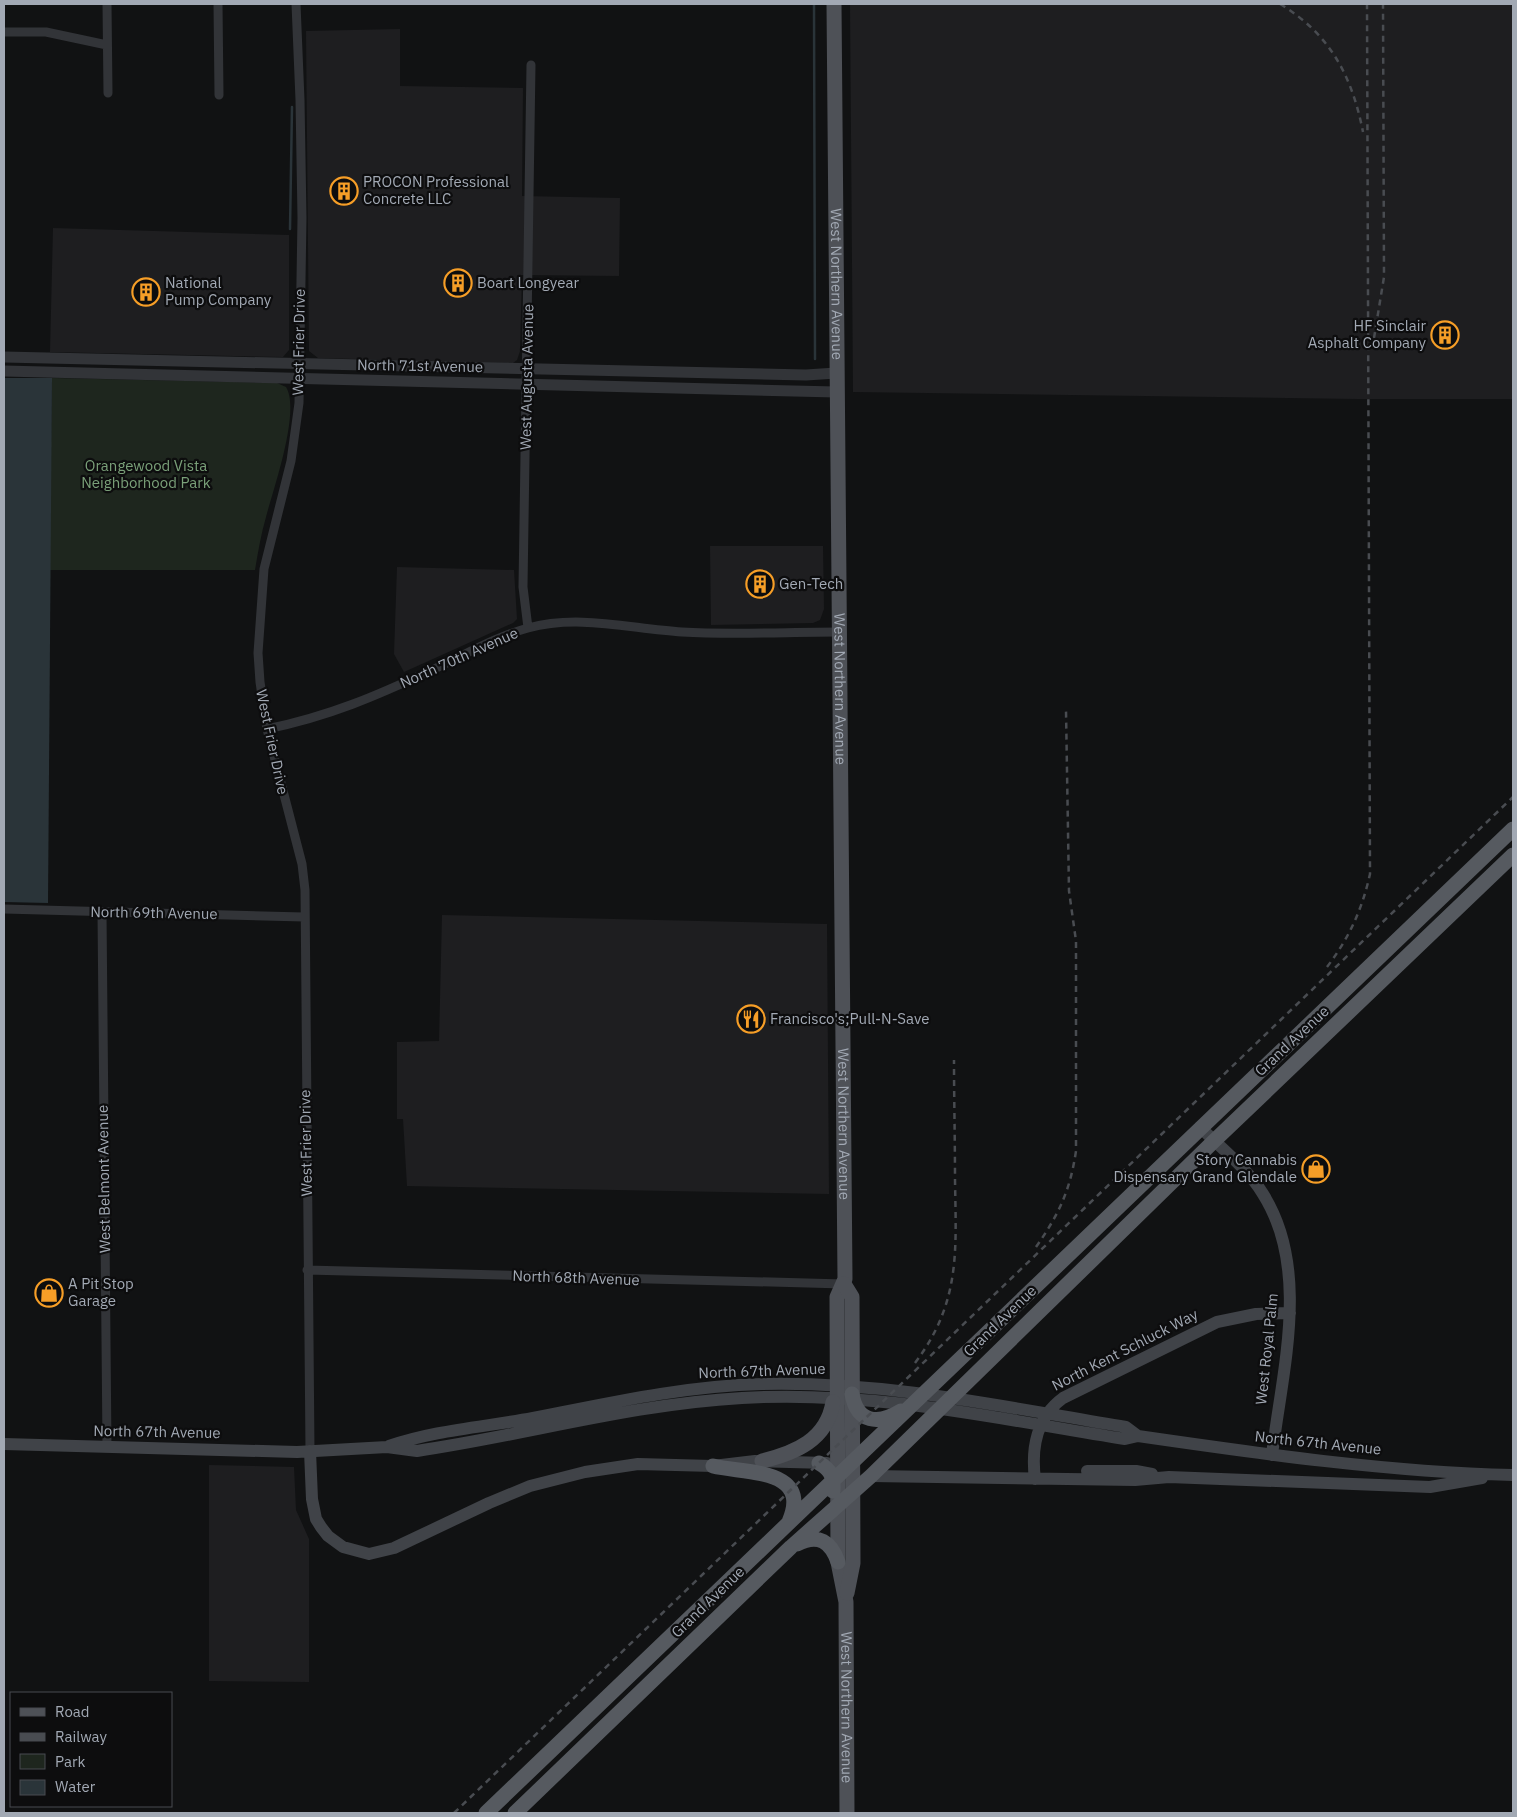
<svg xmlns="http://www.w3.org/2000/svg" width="1517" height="1817" font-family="'IBM Plex Sans',sans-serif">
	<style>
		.built { fill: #1e1e20 }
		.green { fill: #1e261e }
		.water { fill: #2a3439 }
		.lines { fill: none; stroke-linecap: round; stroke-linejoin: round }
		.stream { stroke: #2a3439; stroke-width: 2.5 }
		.minor { stroke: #323438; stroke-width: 9 }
		.tertiary { stroke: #323438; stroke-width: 11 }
		.secondary { stroke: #404348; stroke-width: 12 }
		.primary { stroke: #4e5157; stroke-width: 15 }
		.trunk { stroke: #565a60; stroke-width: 15 }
		.rail { stroke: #494c51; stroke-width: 2.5; stroke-dasharray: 6 5; stroke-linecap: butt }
		.labels { text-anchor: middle; stroke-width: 4.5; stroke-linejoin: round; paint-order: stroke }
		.poi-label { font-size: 15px; fill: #a2a9b4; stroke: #0d0d0e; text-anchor: start }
		.street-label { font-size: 15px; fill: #a2a9b4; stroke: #0d0d0e }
		.park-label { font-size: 15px; fill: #7aa079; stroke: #0d0d0e }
	</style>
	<rect width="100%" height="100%" fill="#111213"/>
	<path class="built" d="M850,4H1513V399H1357L853,392Z
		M400,29V86L523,88L522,196L620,198L619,276L522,275L520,351L517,360L513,363L318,358L309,351L306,31Z
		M53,228L289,235V350L283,357L50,352Z
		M710,546H823L824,609L820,620L813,623L711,625Z
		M397,567L514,570L517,619L513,623L404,672L394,654Z
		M442,915L827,924L829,1194L407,1186L403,1119H397V1042L439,1041Z
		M209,1465L294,1467L296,1510L309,1539V1682L209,1681Z"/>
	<path class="green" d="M52,378L277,383L286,387C301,411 273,490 266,517C261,534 258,552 255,570H49Z"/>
	<path class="water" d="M4,378H52L48,903L4,902Z"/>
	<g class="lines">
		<path class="stream" d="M814,4L815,359
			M290,229L292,107"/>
		<path class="minor" d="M107,4L108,93
			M218,4L219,95
			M296,4L300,100L302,218L299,403L291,461L264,569L258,653L260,682L267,729L302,864L305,890L310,1451
			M4,32H46L107,45
			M528,628L523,587L531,65
			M267,729C330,716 376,696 434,669C465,655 495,637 528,628C579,614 631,629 682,632C734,635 787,632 838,632
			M4,909L304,917
			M102,912L107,1447
			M307,1270L844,1284"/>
		<path class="tertiary" d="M4,357L806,375L836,373
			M4,371L836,392"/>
		<path class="secondary" d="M1200,1127C1222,1149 1247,1168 1263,1194C1311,1270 1282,1371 1272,1455
			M4,1444L297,1452L387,1447L417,1451C526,1435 632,1404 742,1398C872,1390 998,1419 1125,1439L1138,1436C1262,1454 1388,1472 1513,1475
			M389,1446C435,1430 485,1427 533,1418C609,1403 684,1386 762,1384C886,1381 1004,1407 1126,1427L1138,1436
			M310,1451L312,1499L316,1519L321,1527L328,1536L343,1547L369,1554L394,1548L489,1503L530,1486L585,1472L638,1464L713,1466L755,1461L827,1463
			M1087,1471H1136L1152,1474
			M871,1476L1135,1480L1169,1477L1430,1487L1482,1478
			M1035,1479C1031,1448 1037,1417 1063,1398L1217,1322L1256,1314L1290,1313"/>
		<g class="primary">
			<path id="s1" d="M834,4L845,1279L837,1297L838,1562L846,1602L847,1813"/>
			<path d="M844,1284L852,1297L853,1563L847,1593"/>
			<path d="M762,1461C795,1453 827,1440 833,1402"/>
		</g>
		<path class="trunk" d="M852,1394C857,1423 878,1425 901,1411
			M819,1463C831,1470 834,1477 833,1491
			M713,1466C747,1474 812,1468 789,1522
			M797,1544C819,1533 831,1542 838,1562
			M486,1813L1513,829
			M515,1813L791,1547L871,1476L1214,1141L1513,855"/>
		<path class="rail" d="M1280,4C1330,34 1352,76 1363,132
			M1374,338L1384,277L1383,4
			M1327,967C1349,938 1362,910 1370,874L1367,4
			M1036,1247C1059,1214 1070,1191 1076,1151V941L1069,891L1066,710
			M915,1363C961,1302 956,1251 955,1179C955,1139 954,1100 954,1060
			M454,1813L1513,797"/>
	</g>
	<defs>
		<g id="building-ring" transform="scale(1.4375)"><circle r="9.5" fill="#0d0d0e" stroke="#f69e27" stroke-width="1.5"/><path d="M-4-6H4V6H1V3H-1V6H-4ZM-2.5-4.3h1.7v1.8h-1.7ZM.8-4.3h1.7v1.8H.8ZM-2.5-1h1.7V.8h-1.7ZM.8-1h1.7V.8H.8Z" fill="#f69e27"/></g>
		<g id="restaurant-ring" transform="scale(1.4375)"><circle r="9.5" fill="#0d0d0e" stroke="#f69e27" stroke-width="1.5"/><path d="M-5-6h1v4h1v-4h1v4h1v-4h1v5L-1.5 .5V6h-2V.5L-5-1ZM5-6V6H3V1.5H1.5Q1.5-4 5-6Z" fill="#f69e27"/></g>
		<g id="shop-ring" transform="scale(1.4375)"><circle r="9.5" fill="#0d0d0e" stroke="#f69e27" stroke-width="1.5"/><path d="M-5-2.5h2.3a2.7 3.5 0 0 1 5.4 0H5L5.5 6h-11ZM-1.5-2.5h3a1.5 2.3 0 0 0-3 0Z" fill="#f69e27"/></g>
	</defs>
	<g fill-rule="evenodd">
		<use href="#building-ring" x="344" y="191"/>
		<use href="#building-ring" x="458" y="283"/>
		<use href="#building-ring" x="146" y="292"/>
		<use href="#building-ring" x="1445" y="335"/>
		<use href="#building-ring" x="760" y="584"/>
		<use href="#restaurant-ring" x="751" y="1019"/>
		<use href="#shop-ring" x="1316" y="1169"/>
		<use href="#shop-ring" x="49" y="1293"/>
	</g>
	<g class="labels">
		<g class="poi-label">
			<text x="363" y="187">PROCON Professional<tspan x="363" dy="17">Concrete LLC</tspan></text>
			<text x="165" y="288">National<tspan x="165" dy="17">Pump Company</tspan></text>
			<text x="477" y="288">Boart Longyear</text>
			<text x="1426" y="331" text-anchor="end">HF Sinclair<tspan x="1426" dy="17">Asphalt Company</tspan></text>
			<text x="779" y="589">Gen-Tech</text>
			<text x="770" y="1024">Francisco's;Pull-N-Save</text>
			<text x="1297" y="1165" text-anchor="end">Story Cannabis<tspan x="1297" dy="17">Dispensary Grand Glendale</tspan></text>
			<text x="68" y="1289">A Pit Stop<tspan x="68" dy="17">Garage</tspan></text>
		</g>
		<g class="street-label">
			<text dy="5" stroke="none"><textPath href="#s1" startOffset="280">West Northern Avenue</textPath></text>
			<text transform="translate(299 342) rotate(-89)" y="5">West Frier Drive</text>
			<text transform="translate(420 366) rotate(1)" y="5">North 71st Avenue</text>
			<text transform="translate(527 377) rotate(-89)" y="5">West Augusta Avenue</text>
			<text transform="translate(459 658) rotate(-24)" y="5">North 70th Avenue</text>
			<text dy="5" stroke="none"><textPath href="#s1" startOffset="685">West Northern Avenue</textPath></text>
			<text transform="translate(272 742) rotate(78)" y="5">West Frier Drive</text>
			<text transform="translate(154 913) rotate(1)" y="5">North 69th Avenue</text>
			<text transform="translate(1292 1041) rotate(-43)" y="5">Grand Avenue</text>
			<text dy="5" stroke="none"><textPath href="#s1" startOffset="1120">West Northern Avenue</textPath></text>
			<text transform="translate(306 1143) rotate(-91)" y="5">West Frier Drive</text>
			<text transform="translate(104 1179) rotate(-91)" y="5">West Belmont Avenue</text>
			<text transform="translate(576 1278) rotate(2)" y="5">North 68th Avenue</text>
			<text transform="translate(1000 1321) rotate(-44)" y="5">Grand Avenue</text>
			<text transform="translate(1267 1349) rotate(-84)" y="5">West Royal Palm</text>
			<text transform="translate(1125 1350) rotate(-27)" y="5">North Kent Schluck Way</text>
			<text transform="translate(762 1371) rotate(-2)" y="5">North 67th Avenue</text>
			<text transform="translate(157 1432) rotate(1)" y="5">North 67th Avenue</text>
			<text transform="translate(1318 1443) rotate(6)" y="5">North 67th Avenue</text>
			<text transform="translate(708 1602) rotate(-44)" y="5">Grand Avenue</text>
			<text dy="5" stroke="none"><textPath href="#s1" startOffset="1706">West Northern Avenue</textPath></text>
		</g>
		<g class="park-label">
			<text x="146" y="471">Orangewood Vista<tspan x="146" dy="17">Neighborhood Park</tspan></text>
		</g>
	</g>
	<rect width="1517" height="1817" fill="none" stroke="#a2a9b4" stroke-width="10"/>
	<rect x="10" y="1692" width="162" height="115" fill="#0d0d0e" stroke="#494b50"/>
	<rect x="20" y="1708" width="25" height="8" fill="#4e5157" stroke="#494b50"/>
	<text x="55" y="1717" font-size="15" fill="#a2a9b4">Road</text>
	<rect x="20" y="1733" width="25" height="8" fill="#494c51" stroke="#494b50"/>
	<text x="55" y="1742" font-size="15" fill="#a2a9b4">Railway</text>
	<rect x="20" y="1754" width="25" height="15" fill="#1e261e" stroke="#494b50"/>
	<text x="55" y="1767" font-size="15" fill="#a2a9b4">Park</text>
	<rect x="20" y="1780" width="25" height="15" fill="#2a3439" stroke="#494b50"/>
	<text x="55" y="1792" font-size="15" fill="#a2a9b4">Water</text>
</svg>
